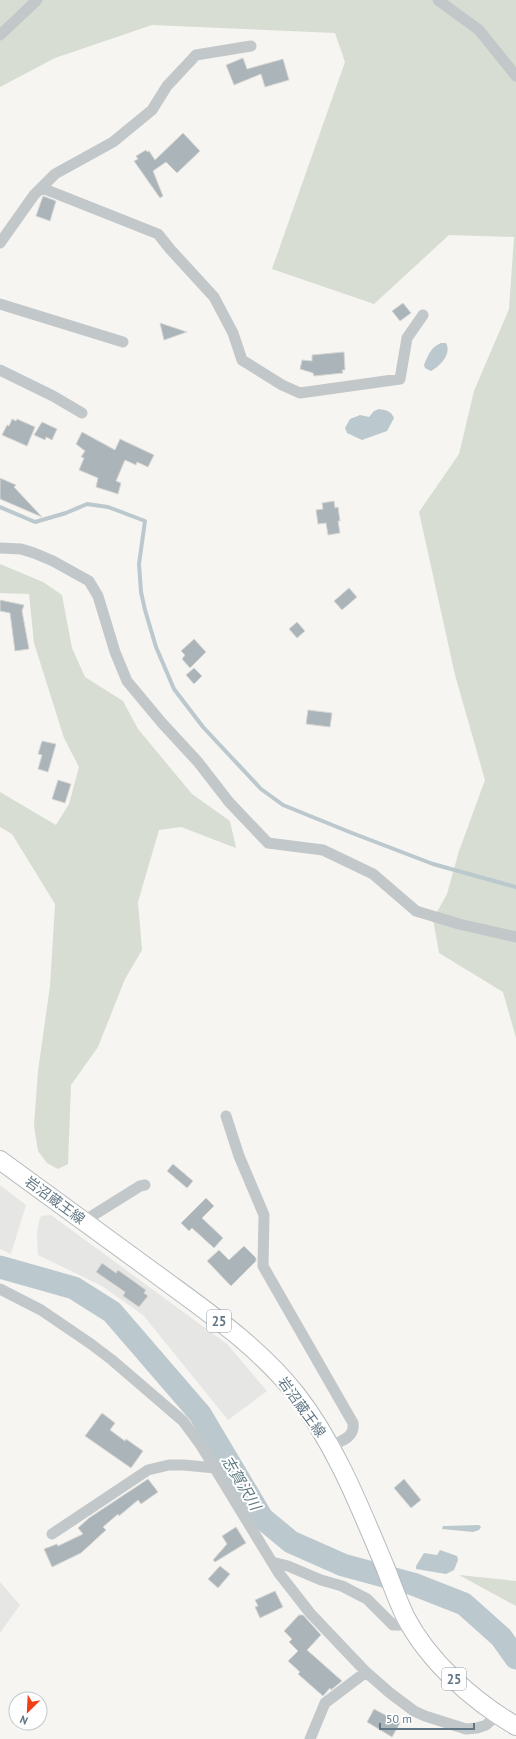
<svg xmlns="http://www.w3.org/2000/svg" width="516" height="1739" font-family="'PT Sans','Noto Sans JP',sans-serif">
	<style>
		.built { fill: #e6e7e5 }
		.green { fill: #d7ddd2 }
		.water { fill: #bbc8cd }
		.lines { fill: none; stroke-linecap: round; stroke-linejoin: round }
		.stream { stroke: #bbc8cd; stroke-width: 4 }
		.river { stroke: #bbc8cd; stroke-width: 23 }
		.building { fill: #abb4b9; stroke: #d7d7d4 }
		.primary-casing { stroke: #b5babd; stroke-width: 20 }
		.minor { stroke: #c2c7ca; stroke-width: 11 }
		.primary { stroke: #fff; stroke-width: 18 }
		.labels { text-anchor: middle; stroke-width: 4; stroke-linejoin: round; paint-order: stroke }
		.shield { fill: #fff; stroke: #91a0aa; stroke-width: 1 }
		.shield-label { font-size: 13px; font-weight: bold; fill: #627785 }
		.street-label { font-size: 14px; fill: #627785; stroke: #fff }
		.water-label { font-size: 15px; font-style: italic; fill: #5e7a82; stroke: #fff }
	</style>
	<rect width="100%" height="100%" fill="#f6f5f1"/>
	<path class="built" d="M0,1185L26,1205L11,1254L0,1249Z
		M51,1215L227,1344L267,1391L228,1420L143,1315L102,1286L38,1255L37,1234L39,1221L41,1216Z
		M0,1582L20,1605L0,1633Z"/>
	<path class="green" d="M0,0H516V1038L503,992L439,953L433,919L447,894L459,851L485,780L455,675L419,512L459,454L474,391L509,309L514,237L449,235L374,304L272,269L345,62L335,33L152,25L55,58L0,87Z
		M0,564L43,582L62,595L72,648L85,677L123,701L138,729L192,794L230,821L236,848L181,827L159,830L138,902L142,950L125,979L98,1047L71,1085L68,1164L58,1169L47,1163L38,1151L34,1126L38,1071L50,986L55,904L12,834L0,827V792L56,825L69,804L79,767L64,738L34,643L29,594L0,593Z
		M459,1575L516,1581V1606Z"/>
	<path class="water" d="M441,343H446C452,354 440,366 431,371L425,368L424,365C428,355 431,347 441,343Z
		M379,409C386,410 391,411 394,418L387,431L362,440L347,433L345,428L350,419L360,415L369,417L374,411Z
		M479,1525L481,1527L479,1530L473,1532L442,1529L443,1526H446Z
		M440,1550L457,1556L458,1560L454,1570L446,1574L416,1569V1566L424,1553L437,1555Z"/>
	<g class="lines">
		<path class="stream" d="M0,507L35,522L66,513L87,504L108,507L145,521L139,564L141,592L145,610L156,647L174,689L203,727L261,789L283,805L352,833L433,864L516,887"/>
		<path class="river" d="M0,1267L74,1288L112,1312L200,1414L262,1518L291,1542L343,1565L413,1584L464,1604L501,1637L516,1658"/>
	</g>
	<path class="building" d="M243,58L247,69L283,59L289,80L265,87L261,74L234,85L226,65Z
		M183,133L200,151L177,173L166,162L153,171L163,196L160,198L134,161L138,159L136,156L146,150L147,152L149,151L155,160Z
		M43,196L56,201L50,221L36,216Z
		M403,303L411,313L400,321L392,311Z
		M160,323L187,332L164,340Z
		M344,352L345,370H342L343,373L314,376L313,373L300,369L302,360L312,361V355Z
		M12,419L16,421L17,419L35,427L27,446L2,435L7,425L9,426Z
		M42,422L57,429L52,440L46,437L45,440L34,435Z
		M82,432L115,450L120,439L154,455L148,467L137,462L136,465L125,460L116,481L121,483L118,494L96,487L98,478L79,470L84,458L81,457L85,451L76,444Z
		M0,478L16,485L14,487L42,517L0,499Z
		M334,501L335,508L338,507L340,521H338L340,533L328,535L326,523L318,524L316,510L323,509L322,503Z
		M349,588L357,597L342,610L334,601Z
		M0,600L24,605L22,611L29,649L15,651L10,613L0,611Z
		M297,622L305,631L297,638L289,629Z
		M194,639L206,652L190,668L182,659L185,655L181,651Z
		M194,668L202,676L194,684L186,675Z
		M308,710L332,713L330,727L306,724Z
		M42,741L56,744L48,772L38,769L42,755L38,754Z
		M58,780L71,784L65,803L52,799Z
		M173,1164L193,1181L187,1188L167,1171Z
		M206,1198L214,1206L202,1218L223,1238L214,1248L192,1228L189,1231L181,1223Z
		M244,1246L256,1258V1261L231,1286L207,1261L219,1250L229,1260Z
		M102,1263L116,1273L118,1270L146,1290L144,1293L148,1296L139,1307L123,1296L125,1292L96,1272Z
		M102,1413L115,1423L110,1430L125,1441L126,1439L143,1451L131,1468L85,1436Z
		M148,1479L158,1492L141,1504L138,1500L119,1516L118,1514L103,1527L106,1530L81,1553L52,1567L44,1549L57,1544L58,1546L83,1534L78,1528L89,1518Z
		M404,1479L421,1500L411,1508L394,1488Z
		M236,1527L246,1543L215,1562L213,1560L227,1544L222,1536Z
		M220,1566L230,1574L218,1588L208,1579Z
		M275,1591L283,1607L260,1618L255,1607L258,1606L255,1600Z
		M299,1615H303L321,1635L307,1650L342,1681L331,1690L330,1688L323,1696L298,1674L300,1672L288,1661L298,1651L289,1642L292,1639L284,1631Z
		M374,1709L400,1723L392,1737L367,1722Z"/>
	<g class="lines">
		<g class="primary-casing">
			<path id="primary" d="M0,1160C52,1198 104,1236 156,1274C206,1311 257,1345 296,1394C336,1445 361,1510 386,1569C392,1585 398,1601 405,1616C428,1661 473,1701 516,1726"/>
		</g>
		<path class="minor" d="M438,0L479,30L516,76
			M0,35L37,0
			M42,188L158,234L170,249L214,297L233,333L242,360L282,385L300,393L400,379L407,338L423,315
			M0,243L34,195L55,174L113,142L152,110L167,86L196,55L251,46
			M0,304L123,342
			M0,370L53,396L82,413
			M0,548L21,549L34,553L53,561L89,581L98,596L115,652L127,681L162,723L198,762L229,802L268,843L323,850L373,874L416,911L459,924L516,937
			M226,1116L239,1156L264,1215L263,1266L353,1423C355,1438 341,1441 330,1446
			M84,1221L140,1186L145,1185
			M0,1289L41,1310L91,1344L112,1360L183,1421L200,1444L278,1572L310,1613L366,1672L390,1693L414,1711L425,1716L466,1729L477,1728L486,1725L497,1715
			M52,1534L148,1470L169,1465H184L215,1468
			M272,1562L288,1566L321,1580L342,1586L367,1599L393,1625H411
			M310,1739L325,1703L366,1672"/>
		<use href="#primary" class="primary"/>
	</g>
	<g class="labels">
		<g class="shield">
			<rect x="207" y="1310" width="24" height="22" rx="3"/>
			<rect x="442" y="1668" width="24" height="22" rx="3"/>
		</g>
		<g class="shield-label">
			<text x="219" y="1326">25</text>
			<text x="454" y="1684">25</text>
		</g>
		<g class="street-label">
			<text transform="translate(55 1200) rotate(36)" y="5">岩沼蔵王線</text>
			<text transform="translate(302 1407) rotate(54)" y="5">岩沼蔵王線</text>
		</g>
		<g class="water-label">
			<text transform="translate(241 1483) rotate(59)" y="5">志賀沢川</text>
		</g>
	</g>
	<g transform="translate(28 1711) rotate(204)"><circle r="19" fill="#ffffff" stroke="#c0c9ce"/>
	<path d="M0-3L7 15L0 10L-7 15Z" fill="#ef3f17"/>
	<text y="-6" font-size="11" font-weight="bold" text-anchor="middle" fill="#627785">N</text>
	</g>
	<path d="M380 1723v6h94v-6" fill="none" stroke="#627785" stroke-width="2"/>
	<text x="386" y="1723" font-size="12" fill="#627785" stroke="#ffffff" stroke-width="3" paint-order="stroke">50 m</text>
</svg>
